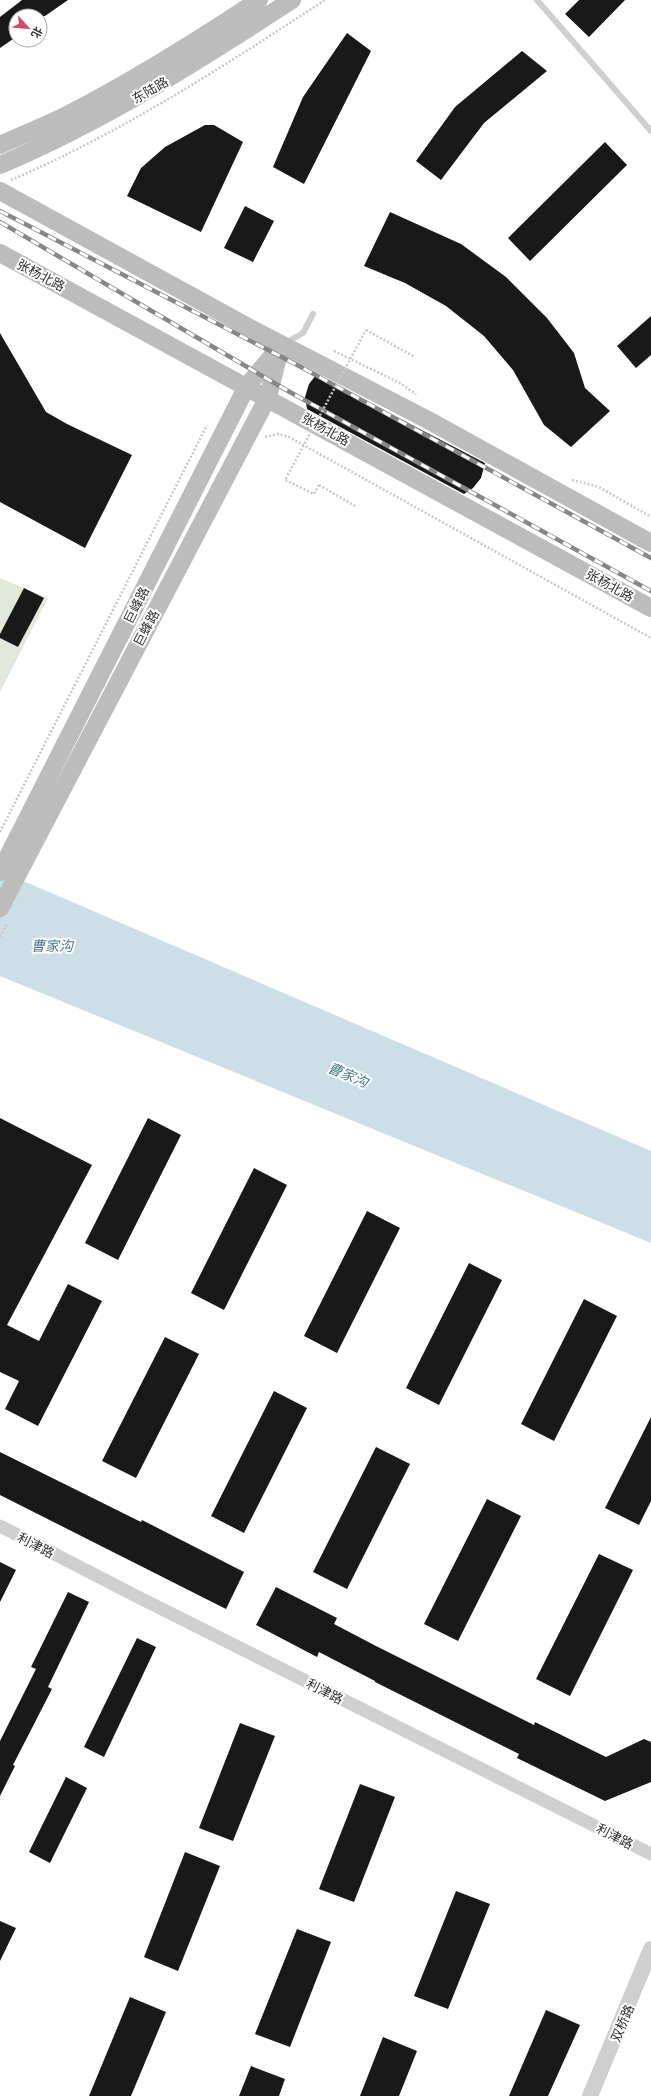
<svg xmlns="http://www.w3.org/2000/svg" width="651" height="2096" font-family="'Nunito Sans','Noto Sans SC',sans-serif">
	<style>
		.green { fill: #e3e8dc }
		.water { fill: #ccdfe6 }
		.building { fill: #191919 }
		.lines { fill: none; stroke-linecap: round; stroke-linejoin: round }
		.path { stroke: #c9c9c9; stroke-width: 2.5; stroke-dasharray: 2 2; stroke-linecap: butt }
		.service { stroke: #cfcfcf; stroke-width: 6 }
		.minor { stroke: #cfcfcf; stroke-width: 13 }
		.tertiary { stroke: #cfcfcf; stroke-width: 16 }
		.secondary { stroke: #bcbcbc; stroke-width: 18 }
		.rail-casing { stroke: #878787; stroke-width: 4.5 }
		.rail { stroke: #fff; stroke-width: 3; stroke-dasharray: 9; stroke-linecap: butt }
		.path-bridge { stroke: #c9c9c9; stroke-width: 2.5; stroke-dasharray: 2 2; stroke-linecap: butt }
		.labels { text-anchor: middle; stroke-width: 4; stroke-linejoin: round; paint-order: stroke }
		.street-label { font-size: 13px; fill: #323232; stroke: #fff }
		.water-label { font-size: 14px; font-style: italic; fill: #487a8c; stroke: #fff }
	</style>
	<rect width="100%" height="100%" fill="#fff"/>
	<path class="green" d="M0,578L48,598L0,692Z"/>
	<path class="water" d="M0,871L651,1151V1243L0,976Z"/>
	<path class="building" d="M22,0H68L45,16H16V37L0,48V17Z
		M579,0H625L589,37L565,14Z
		M347,33L371,51L304,184L273,167L303,97Z
		M522,51L547,71L484,123L441,180L416,161L455,107Z
		M205,125H214L243,142L201,232L127,196L141,168L165,147Z
		M605,142L627,165L530,261L508,238Z
		M245,206L274,221L253,262L224,248Z
		M390,212L461,244L506,277L547,318L574,353L585,388L610,411L571,447L544,425L513,370L484,336L446,306L405,283L364,266Z
		M651,316V355L636,368L617,346Z
		M0,333L46,412L67,424L132,455L85,548L0,502Z
		M316,375L485,463L481,478L473,488L464,494L307,409L305,397L309,384Z
		M24,588L44,598L18,647L0,638V634Z
		M0,1118L92,1165L7,1325L39,1341L68,1284L102,1301L38,1426L5,1409L19,1381L0,1372Z
		M148,1118L181,1135L118,1260L85,1243Z
		M254,1168L287,1185L224,1310L191,1293Z
		M367,1211L400,1228L337,1353L304,1336Z
		M469,1263L502,1280L439,1405L406,1388Z
		M584,1299L617,1316L554,1441L521,1424Z
		M165,1337L199,1354L136,1478L102,1461Z
		M274,1391L307,1408L244,1533L211,1516Z
		M651,1417V1501L639,1525L605,1508Z
		M376,1447L410,1464L347,1589L313,1572Z
		M0,1452L141,1522L142,1520L244,1572L226,1609L0,1495Z
		M487,1499L521,1516L458,1641L424,1624Z
		M599,1554L633,1570L570,1696L536,1679Z
		M0,1562L16,1570L0,1602Z
		M276,1587L337,1618L334,1624L376,1646L534,1725L535,1722L606,1757L644,1739L651,1742V1782L605,1801L517,1758L519,1754L375,1682V1681L319,1652L317,1657L256,1625Z
		M68,1592L89,1602L48,1687L52,1689L13,1765L15,1766L0,1796V1741L36,1669L31,1667Z
		M137,1638L156,1647L104,1757L84,1747Z
		M240,1723L275,1736L233,1841L199,1828Z
		M66,1777L87,1788L50,1863L29,1852Z
		M360,1784L395,1797L354,1902L319,1889Z
		M185,1852L220,1866L178,1971L144,1957Z
		M456,1891L490,1904L448,2009L414,1996Z
		M0,1921L16,1928L0,1961Z
		M297,1929L331,1942L290,2047L255,2034Z
		M130,1997L166,2012L131,2096H89Z
		M546,2010L580,2025L548,2096H509Z
		M383,2037L417,2051L399,2096H360Z
		M251,2066L285,2079L279,2096H239Z"/>
	<g class="lines">
		<path class="path" d="M11,180C123,132 224,66 325,0
			M366,330L415,357
			M334,351L400,383L416,394
			M265,437L278,434L289,437L651,638
			M572,480L599,487L651,517
			M319,485L355,506
			M0,832L207,425
			M0,937L7,923"/>
		<path class="service" d="M537,0L651,131
			M285,343L303,333L313,314"/>
		<path class="minor" d="M0,1526L138,1597L651,1854"/>
		<path class="tertiary" d="M590,2096L651,1949"/>
		<path class="secondary" d="M0,145C23,134 46,126 69,114C135,80 197,41 259,0
			M0,165C104,121 198,61 292,0
			M0,191L248,327L428,420L651,543
			M0,253L651,608
			M0,872L247,386L278,349
			M0,908L268,397L281,345"/>
		<g class="rail-casing">
			<path id="rail" d="M0,211L301,367L651,558
				M0,222L288,391L651,591"/>
		</g>
		<use href="#rail" class="rail"/>
		<path class="path-bridge" d="M319,485L314,494L285,480L366,330"/>
	</g>
	<g class="labels">
		<g class="street-label">
			<text transform="translate(150 90) rotate(-30)" y="5">东陆路</text>
			<text transform="translate(41 275) rotate(28)" y="5">张杨北路</text>
			<text transform="translate(326 429) rotate(29)" y="5">张杨北路</text>
			<text transform="translate(610 585) rotate(29)" y="5">张杨北路</text>
			<text transform="translate(136 605) rotate(-63)" y="5">巨峰路</text>
			<text transform="translate(146 628) rotate(-62)" y="5">巨蜂路</text>
			<text transform="translate(36 1545) rotate(27)" y="5">利津路</text>
			<text transform="translate(325 1691) rotate(27)" y="5">利津路</text>
			<text transform="translate(615 1836) rotate(27)" y="5">利津路</text>
			<text transform="translate(622 2023) rotate(-67)" y="5">双桥路</text>
		</g>
		<g class="water-label">
			<text x="52" y="951">曹家沟</text>
			<text transform="translate(348 1075) rotate(23)" y="5">曹家沟</text>
		</g>
	</g>
	<g transform="translate(28 28) rotate(117)"><circle r="19" fill="#ffffff" stroke="#adadad"/>
	<path d="M0-3L7 15L0 10L-7 15Z" fill="#d34b66"/>
	<text y="-6" font-size="11" font-weight="bold" text-anchor="middle" fill="#323232">北</text>
	</g>
</svg>
